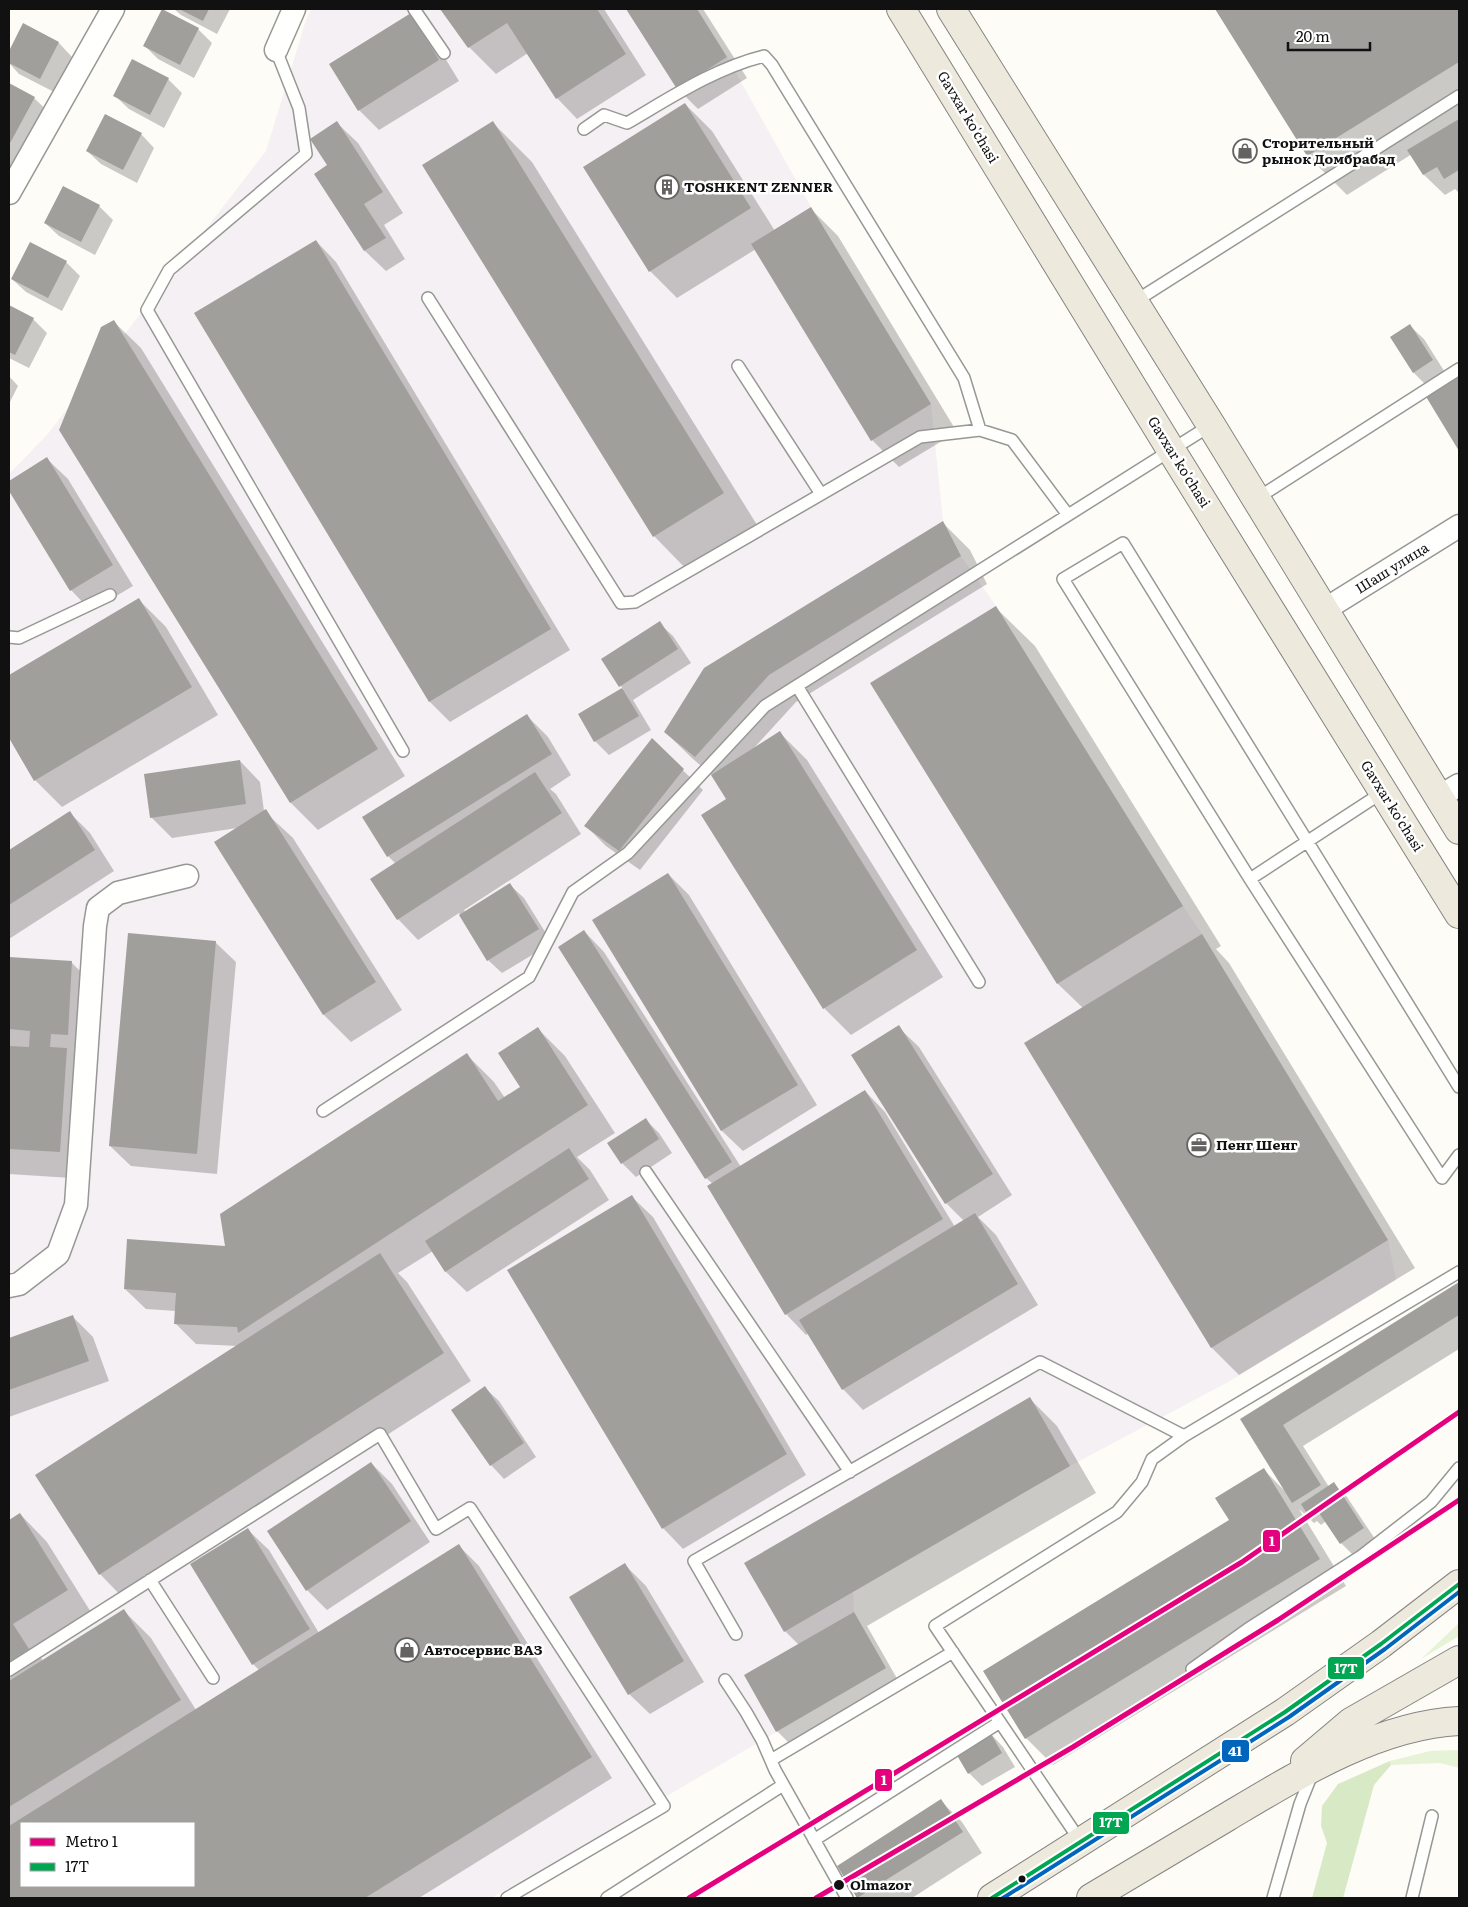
<svg xmlns="http://www.w3.org/2000/svg" width="1468" height="1907" font-family="Literata,serif">
	<style>
		.industrial { fill: #f5f0f3; fill-rule: evenodd }
		.green { fill: #e7f3d7 }
		.forest { fill: #d8eac5 }
		.shadow { fill: #0003; fill-rule: evenodd }
		.building { fill: #a19f9c; fill-rule: evenodd }
		.lines { fill: none; stroke-linecap: round; stroke-linejoin: round }
		.lane-casing { stroke: #979795; stroke-width: 14 }
		.street-casing { stroke: #979795; stroke-width: 25 }
		.primary-casing { stroke: #858482; stroke-width: 30 }
		.lane { stroke: #fffffe; stroke-width: 11 }
		.street { stroke: #fffffe; stroke-width: 22 }
		.primary { stroke: #ede9dc; stroke-width: 28 }
		.bus-1-casing { stroke: #fff; stroke-width: 8 }
		.bus-2-casing { stroke: #fff; stroke-width: 8 }
		.bus-1 { stroke: #00a651; stroke-width: 4 }
		.bus-2 { stroke: #0065bd; stroke-width: 4 }
		.metro-1-casing { stroke: #fff; stroke-width: 9 }
		.metro-1 { stroke: #e5007d; stroke-width: 5 }
		.bus-dot { fill: #111; stroke: #fff; stroke-width: 2 }
		.labels { text-anchor: middle; stroke-width: 5; stroke-linejoin: round; paint-order: stroke }
		.street-label { font-size: 14px; fill: #111; stroke: #fff }
		.poi-label { font-size: 14px; font-weight: bold; fill: #111; stroke: #fff; text-anchor: start }
		.stop-label { font-size: 14px; font-weight: bold; fill: #111; stroke: #fff; text-anchor: start }
		.line-badge { stroke: #fff; stroke-width: 2 }
		.badge-label { font-size: 14px; text-anchor: middle; font-weight: bold; fill: #fff }
	</style>
	<rect width="100%" height="100%" fill="#fdfcf7"/>
	<path class="industrial" d="M311,9H697L727,57L811,207L931,404L943,521L961,556L996,606L1183,906L1202,934L1388,1240L1396,1280L1230,1381L1070,1466L853,1592L854,1612L886,1668L492,1898H9V474L47,435L266,151L306,20ZM21,1823H194V1886H21Z"/>
	<path class="green" d="M1459,1623V1636L1421,1659Z
		M1459,1750V1768L1440,1763L1391,1765L1390,1761L1430,1751Z"/>
	<path class="forest" d="M1390,1761L1391,1765L1374,1785L1343,1898H1312L1327,1843L1321,1826L1322,1806L1338,1784Z"/>
	<path class="shadow" d="M174,9H230L217,34L181,15Z
		M442,9H604L646,75L577,119L557,98L528,53L496,74L469,47Z
		M627,9H703L747,78L698,109L678,89Z
		M1216,9H1459V193L1455,189L1445,195L1424,175L1412,154L1347,195L1308,156Z
		M410,15L431,35L459,81L379,130L359,110Z
		M23,25L59,43L72,57L54,92L19,74L9,63V54Z
		M198,29L212,43L194,78L158,59L145,46Z
		M168,79L182,93L164,128L129,109L115,96Z
		M9,84L34,98L55,118L9,186Z
		M685,104L712,131L775,231L811,209L838,236L957,432L899,467L872,440L756,249L677,298L650,271L585,167Z
		M337,123L358,143L403,213L384,225L405,259L386,271L365,251L316,174L329,166Z
		M493,123L532,162L762,533L693,576L654,536L424,165Z
		M141,134L154,148L137,183L101,164L87,151Z
		M99,206L113,220L95,255L59,236L45,223Z
		M316,241L336,262L570,650L450,722L430,702L195,314Z
		M66,262L80,276L62,311L26,292L12,279Z
		M9,307L33,319L47,333L29,368L9,358Z
		M113,321L141,348L405,776L318,830L291,803L60,430Z
		M1410,326L1424,339L1446,374L1427,386L1414,373L1392,337Z
		M9,376L18,386L9,404Z
		M1457,377L1459,379V449L1427,395Z
		M47,459L68,479L133,586L91,611L71,590L9,488V482Z
		M943,523L970,550L987,584L796,702L754,748L780,733L807,760L943,977L851,1035L824,1008L728,800L712,775L693,759L665,732Z
		M139,600L166,627L218,715L62,807L35,780L9,736V677Z
		M995,607L1035,646L1221,946L1216,949L1229,963L1415,1268L1239,1375L1211,1347L1083,1008L1058,984L872,684Z
		M659,623L673,636L691,663L633,700L651,730L609,755L595,741L579,715L623,689L603,659Z
		M527,716L548,737L571,775L550,789L556,794L581,834L464,910L465,912L510,885L524,898L552,943L502,973L488,960L459,913L418,940L398,919L372,880L396,864L388,856Z
		M652,740L703,790L640,870L606,846L586,826Z
		M240,761L260,782L264,811L293,838L402,1010L351,1042L324,1015L216,842L237,828L172,838L151,817Z
		M69,812L90,833L114,871L9,939V852Z
		M668,874L689,895L817,1105L743,1151L722,1131L593,920Z
		M584,931L604,952L741,1167L865,1091L885,1112L955,1227L964,1221L946,1203L853,1056L898,1027L919,1047L1012,1195L978,1217L996,1235L1038,1305L863,1410L843,1389L809,1333L806,1335L786,1314L713,1184L706,1178Z
		M215,942L236,962L217,1174L131,1166L110,1146Z
		M9,958L71,962L98,989L87,1179L9,1174Z
		M537,1028L565,1056L615,1133L577,1157L590,1170L609,1200L467,1292L446,1272L433,1251L398,1273L407,1282L471,1381L127,1602L100,1574L36,1476L238,1346L196,1344L175,1323L176,1311L146,1309L125,1289L226,1248L467,1055L494,1082L505,1098L522,1088Z
		M645,1119L659,1133L672,1153L636,1177L622,1163Z
		M632,1197L653,1217L806,1475L683,1549L663,1528Z
		M1459,1284V1349L1303,1446L1329,1487L1334,1484L1347,1497L1377,1542L1354,1556L1341,1543L1326,1521L1321,1525L1317,1521L1314,1523L1299,1509L1346,1586L1053,1765L1026,1738L1230,1520L1264,1470L1285,1491L1242,1419Z
		M72,1316L93,1337L109,1381L9,1417V1339Z
		M485,1388L499,1401L536,1457L504,1479L491,1465Z
		M1030,1399L1057,1426L1096,1493L867,1626L899,1682L791,1745L777,1731L799,1645L785,1631Z
		M371,1463L392,1484L430,1542L327,1610L307,1590Z
		M20,1514L47,1542L94,1617L38,1653L43,1661L124,1611L151,1638L196,1710L259,1670L253,1664L248,1530L269,1550L319,1633L458,1545L479,1566L612,1778L419,1898H9V1521ZM21,1823H194V1886H21Z
		M625,1565L646,1586L704,1682L650,1714L629,1694Z
		M990,1733L1003,1747L1015,1767L982,1786L969,1773Z
		M941,1801L962,1822L982,1853L912,1898H859L838,1866Z"/>
	<path class="building" d="M162,9L199,28L180,65L143,46Z
		M179,9H209L203,21Z
		M440,9H597L626,54L556,99L507,23L468,48Z
		M626,9H697L727,57L677,89Z
		M1215,9H1459V62L1307,156Z
		M411,13L439,60L358,111L329,64Z
		M23,23L59,42L40,79L9,63V51Z
		M132,59L169,78L150,115L113,96Z
		M9,83L35,97L9,145Z
		M685,103L751,208L649,272L583,167Z
		M105,114L142,133L123,170L86,151Z
		M1459,119V170L1444,179L1437,167L1423,175L1407,150Z
		M337,121L383,192L364,204L386,238L364,251L314,174L327,165L310,139Z
		M493,121L724,493L653,537L422,165Z
		M63,186L100,205L81,242L44,223Z
		M811,207L931,404L871,441L751,244Z
		M316,240L551,629L429,702L194,313Z
		M30,242L67,261L48,298L11,279Z
		M9,305L34,318L15,355L9,352Z
		M114,320L378,749L290,803L59,430L101,327Z
		M1410,324L1433,360L1413,373L1390,337Z
		M1457,375L1459,379V451L1425,395Z
		M47,457L113,565L70,591L9,491V481Z
		M943,521L961,556L769,675L695,757L664,732L704,668Z
		M139,598L192,687L34,781L9,738V675Z
		M996,606L1183,906L1057,984L870,683Z
		M660,621L678,649L619,687L601,659Z
		M622,688L639,716L594,742L578,714Z
		M527,714L552,754L387,857L362,817Z
		M780,731L917,950L823,1009L701,815L726,799L711,775Z
		M652,738L684,769L619,851L584,826Z
		M240,760L246,804L150,818L144,774Z
		M535,772L562,813L397,920L370,879Z
		M266,809L376,982L323,1015L214,842Z
		M70,811L95,850L9,905V850Z
		M668,873L798,1085L721,1131L592,920Z
		M510,883L539,929L487,961L459,915Z
		M584,930L732,1162L705,1179L558,947Z
		M128,933L216,941L197,1154L109,1146Z
		M1202,934L1388,1240L1211,1348L1024,1043Z
		M9,957L72,961L68,1035L51,1034L50,1047L67,1048L60,1152L9,1149V1046L29,1047L30,1031L9,1029Z
		M899,1025L993,1174L945,1204L851,1055Z
		M538,1027L588,1105L238,1333L237,1327L174,1324L176,1293L124,1289L127,1239L225,1246L220,1214L467,1053L498,1101L520,1087L498,1053Z
		M865,1090L943,1219L785,1315L707,1186Z
		M646,1118L659,1139L621,1164L607,1143Z
		M569,1148L589,1179L445,1272L425,1241Z
		M632,1195L787,1454L662,1529L507,1270Z
		M975,1213L1018,1284L842,1390L799,1320Z
		M380,1253L444,1353L99,1575L35,1475Z
		M1459,1282V1315L1283,1425L1321,1485L1292,1503L1240,1419Z
		M73,1315L89,1361L9,1390V1338Z
		M485,1386L524,1443L490,1466L451,1410Z
		M1030,1397L1070,1466L784,1632L744,1563Z
		M371,1462L411,1521L306,1591L267,1531Z
		M1264,1468L1320,1559L1025,1739L983,1671L1229,1520L1215,1498Z
		M1334,1482L1364,1528L1340,1544L1315,1507L1306,1512L1301,1504Z
		M20,1513L68,1590L13,1624L29,1649L9,1662V1520Z
		M248,1528L310,1629L252,1665L190,1564Z
		M459,1544L592,1757L365,1898H9V1826ZM21,1823H194V1886H21Z
		M625,1563L684,1661L628,1695L569,1597Z
		M124,1609L181,1700L9,1807V1681Z
		M854,1612L886,1668L776,1732L744,1675Z
		M990,1732L1002,1753L968,1774L955,1752Z
		M941,1799L963,1832L857,1898L837,1866Z"/>
	<g class="lines">
		<g class="lane-casing">
			<path id="lane" d="M414,9L444,53
				M276,50L299,108L306,154L169,270L147,310L403,751
				M584,129L604,115L627,123C670,98 715,68 764,56L772,65L964,378L980,430
				M428,298L621,603L635,602L920,437L980,430L1012,440L1068,515
				M1134,302L1459,96
				M738,366L821,494
				M1256,499L1459,369
				M9,637L19,638L110,595
				M797,686L979,982
				M1383,792C1339,821 1295,850 1250,879L1063,579L1123,543L1459,1087
				M1250,879L1442,1178L1459,1155
				M323,1111L529,977L573,892L628,853L765,706L1211,425
				M646,1172L850,1472
				M150,1580L213,1678
				M736,1634L694,1561L1040,1362L1184,1436L1459,1272
				M1192,1669L1248,1629L1360,1557L1431,1502L1459,1468
				M9,1670L380,1434L436,1529L470,1508L664,1806L507,1898
				M725,1680L746,1712L762,1740L775,1770L847,1898
				M771,1760L953,1652
				M814,1840L1000,1722
				M1081,1842L935,1626L1117,1512L1142,1482L1152,1459L1184,1436
				M607,1898L783,1785
				M1273,1898L1300,1804L1312,1774
				M1412,1898L1432,1816"/>
		</g>
		<g class="street-casing">
			<path id="street" d="M276,50L294,9
				M9,193L113,9
				M1324,610L1459,526
				M1439,797L1459,785
				M9,1286L19,1284L58,1254L76,1205L95,926L98,908L118,893L187,876"/>
		</g>
		<g class="primary-casing">
			<path id="primary" d="M901,9L1171,450L1459,914
				M951,9L1211,425L1459,830
				M1305,1761L1351,1722L1459,1660
				M992,1898L1285,1712L1381,1644L1459,1584
				M1091,1898C1136,1871 1182,1844 1227,1817C1296,1776 1377,1725 1459,1721"/>
		</g>
		<use href="#lane" class="lane"/>
		<use href="#street" class="street"/>
		<use href="#primary" class="primary"/>
		<g class="bus-1-casing">
			<path id="bus-1" d="M992,1898L1285,1712L1381,1644L1459,1584"/>
		</g>
		<g class="bus-2-casing">
			<path id="bus-2" d="M1003,1898L1289,1717L1385,1649L1459,1592"/>
		</g>
		<use href="#bus-1" class="bus-1"/>
		<use href="#bus-2" class="bus-2"/>
		<g class="metro-1-casing">
			<path id="metro-1" d="M689,1898L1242,1562L1459,1412
				M816,1898L1073,1747L1278,1620L1459,1500"/>
		</g>
		<use href="#metro-1" class="metro-1"/>
	</g>
	<defs>
		<g id="shop-ring" transform="scale(1.25)"><circle r="9.5" fill="#fff" stroke="#646362" stroke-width="1.5"/><path d="M-5-2.5h2.3a2.7 3.5 0 0 1 5.4 0H5L5.5 6h-11ZM-1.5-2.5h3a1.5 2.3 0 0 0-3 0Z" fill="#646362"/></g>
		<g id="building-ring" transform="scale(1.25)"><circle r="9.5" fill="#fff" stroke="#646362" stroke-width="1.5"/><path d="M-4-6H4V6H1V3H-1V6H-4ZM-2.5-4.3h1.7v1.8h-1.7ZM.8-4.3h1.7v1.8H.8ZM-2.5-1h1.7V.8h-1.7ZM.8-1h1.7V.8H.8Z" fill="#646362"/></g>
		<g id="office-ring" transform="scale(1.25)"><circle r="9.5" fill="#fff" stroke="#646362" stroke-width="1.5"/><path d="M-6-3h4V-5.5h4V-3h4V5H-6ZM-1-4.5V-3h2v-1.5ZM-6 0V1H6V0Z" fill="#646362"/></g>
	</defs>
	<g fill-rule="evenodd">
		<use href="#shop-ring" x="1245" y="151"/>
		<use href="#building-ring" x="667" y="187"/>
		<use href="#office-ring" x="1199" y="1145"/>
		<use href="#shop-ring" x="407" y="1650"/>
	</g>
	<g class="bus-dot">
		<circle cx="1022" cy="1879" r="4.5"/>
		<circle cx="839" cy="1885" r="6"/>
	</g>
	<g class="labels">
		<g class="street-label">
			<text transform="translate(968 117) rotate(59)" y="5">Gavxar ko'chasi</text>
			<text transform="translate(1179 462) rotate(58)" y="5">Gavxar ko'chasi</text>
			<text transform="translate(1392 568) rotate(-32)" y="5">Шаш улица</text>
			<text transform="translate(1392 806) rotate(58)" y="5">Gavxar ko'chasi</text>
		</g>
		<g class="poi-label">
			<text x="1262" y="148">Сторительный<tspan x="1262" dy="16">рынок Домбрабад</tspan></text>
			<text x="684" y="192">TOSHKENT ZENNER</text>
			<text x="1216" y="1150">Пенг Шенг</text>
			<text x="424" y="1655">Автосервис ВАЗ</text>
		</g>
		<g class="stop-label">
			<text x="850" y="1890">Olmazor</text>
		</g>
	</g>
	<g class="line-badge">
		<rect x="1262" y="1529" width="19" height="24" rx="5" fill="#e5007d"/>
		<rect x="1327" y="1656" width="38" height="24" rx="5" fill="#00a651"/>
		<rect x="1221" y="1739" width="29" height="24" rx="5" fill="#0065bd"/>
		<rect x="874" y="1768" width="19" height="24" rx="5" fill="#e5007d"/>
		<rect x="1092" y="1811" width="38" height="24" rx="5" fill="#00a651"/>
	</g>
	<g class="badge-label">
		<text x="1272" y="1546">1</text>
		<text x="1346" y="1673">17T</text>
		<text x="1235" y="1756">41</text>
		<text x="884" y="1785">1</text>
		<text x="1111" y="1827">17T</text>
	</g>
	<rect width="1468" height="1907" fill="none" stroke="#111111" stroke-width="20"/>
	<rect x="20" y="1822" width="175" height="65" fill="#ffffff" stroke="#a0a0a0"/>
	<rect x="30" y="1838" width="25" height="8" fill="#e5007d" stroke="#a0a0a0"/>
	<text x="65" y="1847" font-size="15" fill="#111111">Metro 1</text>
	<rect x="30" y="1863" width="25" height="8" fill="#00a651" stroke="#a0a0a0"/>
	<text x="65" y="1872" font-size="15" fill="#111111">17T</text>
	<path d="M1288 42v8h82v-8" fill="none" stroke="#111111" stroke-width="2.5"/>
	<text x="1296" y="42" font-size="15" fill="#111111" stroke="#ffffff" stroke-width="4" paint-order="stroke">20 m</text>
</svg>
